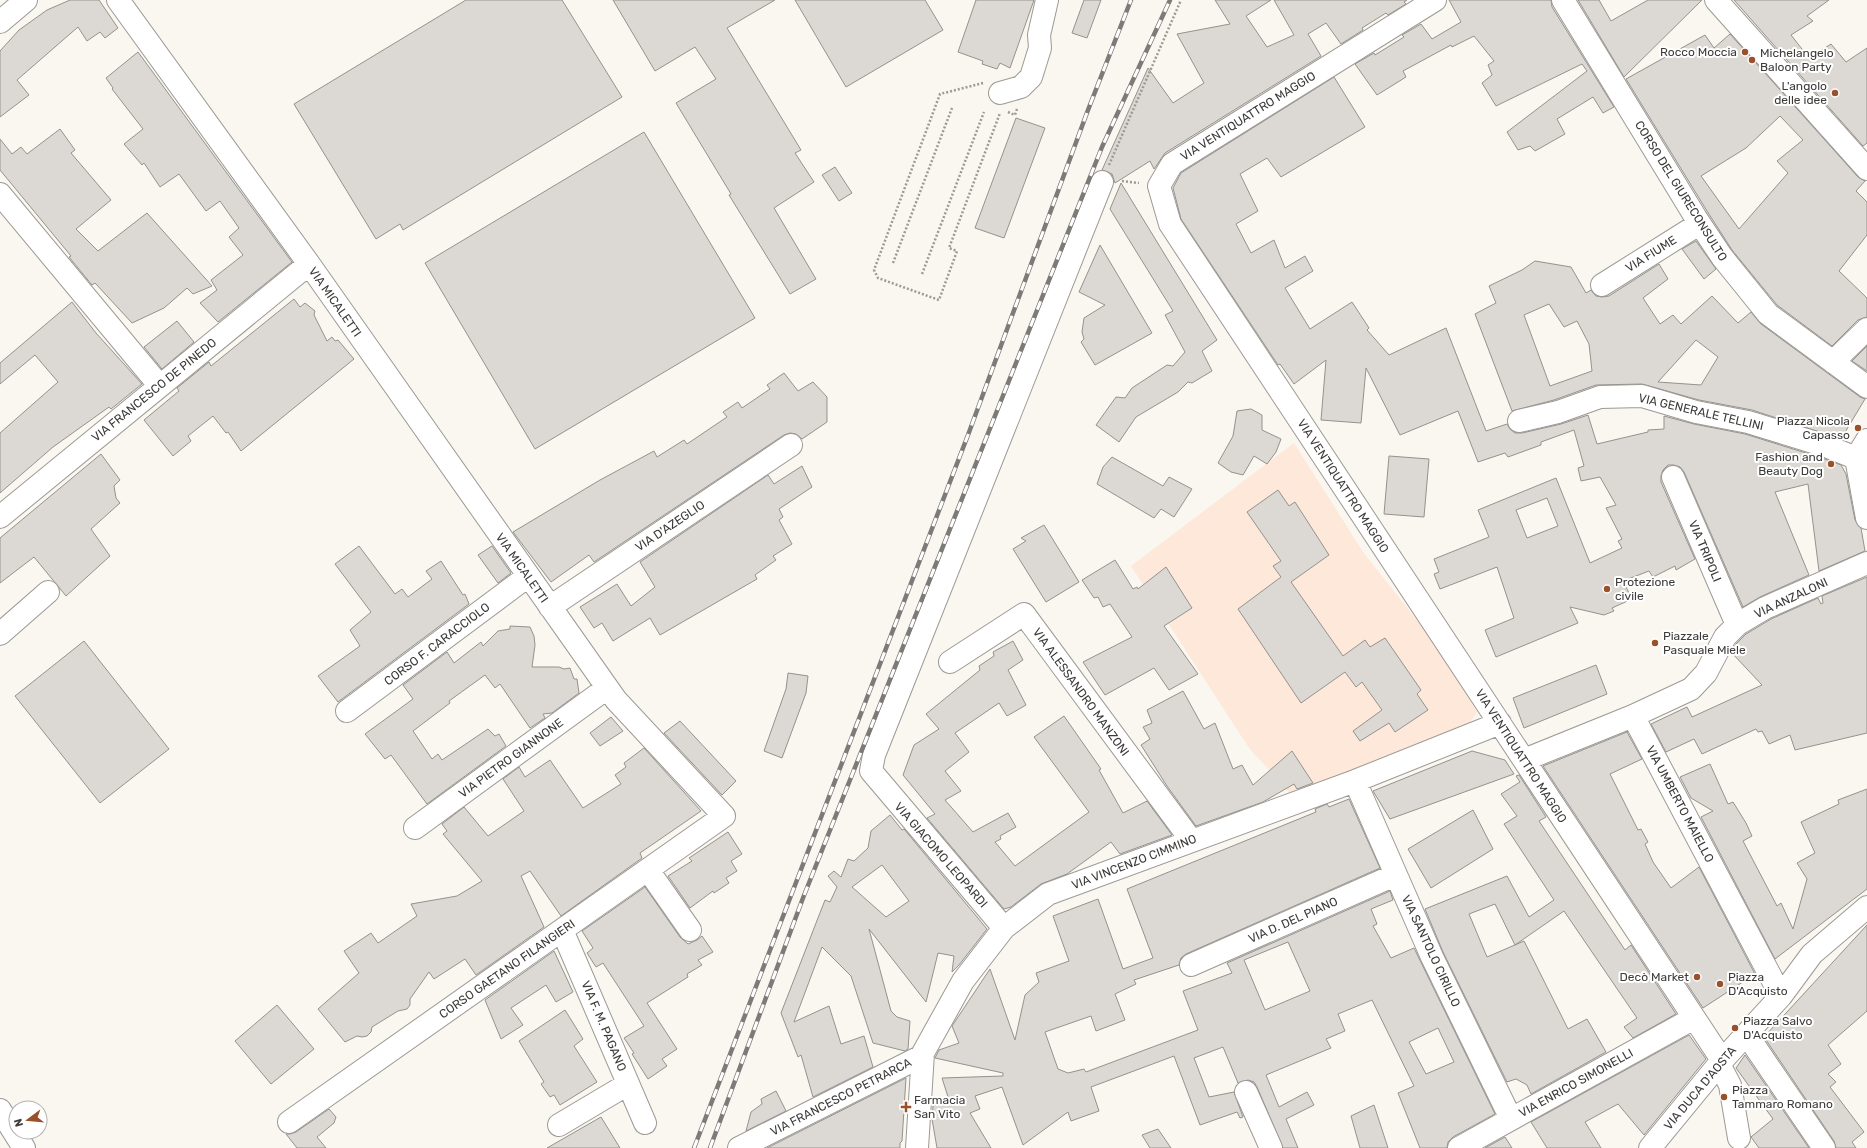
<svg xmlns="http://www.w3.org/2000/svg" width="1867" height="1148" font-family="Rubik,sans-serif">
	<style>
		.education { fill: #fde8da }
		.building { fill: #dcd8d3; stroke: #95928d; fill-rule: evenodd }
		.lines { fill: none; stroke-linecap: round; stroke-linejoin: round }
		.minor-casing { stroke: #9d9994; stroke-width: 24 }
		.path { stroke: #9c9a96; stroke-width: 2.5; stroke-dasharray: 2 2; stroke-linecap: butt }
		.minor { stroke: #fff; stroke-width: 22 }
		.rail-casing { stroke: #7d7b78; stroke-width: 4.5 }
		.rail { stroke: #fff; stroke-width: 3; stroke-dasharray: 9; stroke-linecap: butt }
		.poi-dot { fill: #98512b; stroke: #fff; stroke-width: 1.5 }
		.labels { text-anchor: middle; stroke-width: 4; stroke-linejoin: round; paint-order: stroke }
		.poi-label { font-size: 12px; fill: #3c3b39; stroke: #fff; text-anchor: start }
		.street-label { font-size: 12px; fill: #3c3b39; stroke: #fff }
	</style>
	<rect width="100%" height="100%" fill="#faf6f0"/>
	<path class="education" d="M1294,443L1363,552L1431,638L1477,712L1468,726L1290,793L1249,748L1131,566Z"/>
	<path class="building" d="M70,0H99L118,28L105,38L100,32L87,41L78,27L17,80L29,95L0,117V51L19,30L47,10Z
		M466,0H562L622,97L403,230L400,224L376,239L294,104Z
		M613,0H775L727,28L801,150L795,153L814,182L774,208L816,279L790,294L729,195L731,194L676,103L716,79L695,47L655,71Z
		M795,0H925L943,30L846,87Z
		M976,0H1034L1010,68L1000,63L997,69L982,64L983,61L958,52Z
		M1084,0H1101L1087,38L1072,33Z
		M1215,0H1271L1246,16L1267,47L1294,35L1274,0H1407L1404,2L1406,4L1388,15L1386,13L1362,28L1363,30L1341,44L1326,23L1308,34L1321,56L1165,153L1154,169L1150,161L1115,183L1112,174L1102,170L1148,68L1173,103L1204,83L1177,34L1230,24Z
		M1449,0H1551L1552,7L1614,107L1603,113L1593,97L1557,119L1565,134L1535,151L1530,146L1518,150L1507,132L1587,71L1582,64L1496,106L1482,83L1492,75L1488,65L1494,61L1474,36L1452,47L1451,45L1403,71L1406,77L1377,95L1355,64L1374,53L1375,55L1404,37L1402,35L1421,24L1432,39L1461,22Z
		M1578,0H1599L1611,21L1648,0H1702L1624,77Z
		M1734,0H1829L1807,16L1813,21L1791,35L1809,58L1831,44L1846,62L1867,48V143L1863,146Z
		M1730,34L1858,177L1865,181L1856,191L1867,202V235L1839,271L1867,298V317L1858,320L1832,346L1777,305L1732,250L1707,211L1626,79L1705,35L1714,48ZM1780,116L1803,140L1777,161L1788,173L1739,229L1701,176L1746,148Z
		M138,52L292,262L218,322L200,303L217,290L211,280L243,255L229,237L239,228L220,201L206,211L179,174L160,187L144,163L142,165L124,144L143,129L112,89L113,88L106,78Z
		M1334,77L1365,127L1281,177L1267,158L1240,174L1258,211L1236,224L1251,253L1274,240L1285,268L1305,256L1313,271L1285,288L1310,329L1352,302L1369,328L1367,330L1389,355L1446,328L1486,431L1507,424L1510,429L1515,433H1522L1561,424L1588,415L1597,444L1648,432V430L1664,429V416L1694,424L1745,434L1822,458L1841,465L1846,474L1855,520L1861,528L1865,551L1819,571L1808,484L1775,492L1809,575L1760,597L1743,607L1684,472L1680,467L1674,465H1668L1663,470L1661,476V482L1695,559L1676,570L1675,566L1653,577L1649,571L1623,581L1632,599L1612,608L1614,611L1604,615L1570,607L1578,623L1496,657L1485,630L1514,618L1497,567L1440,589L1434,574L1439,572L1434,559L1489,537L1478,510L1556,478L1590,563L1622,548L1618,541L1622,539L1606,508L1616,505L1600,477L1581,481L1578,468L1584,466L1574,430L1541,442V445L1508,457L1505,453L1478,462L1458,411L1400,435L1366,368L1361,423L1321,420L1326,360L1294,384L1280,364L1278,365L1181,219L1173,188L1181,173ZM1547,498L1558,526L1527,538L1516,510Z
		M1016,118L1045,128L1004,238L975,228Z
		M60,129L75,150L71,153L111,200L76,229L98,251L147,213L212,286L193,294L187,288L164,308L132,323L95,283L92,285L69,257L71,256L0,170V139L12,154L21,147L27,154Z
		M644,132L755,318L535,449L425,263Z
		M835,167L852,193L839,201L822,175Z
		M1121,183L1217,340L1202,351L1212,371L1192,383L1188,382L1178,392L1136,417L1119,442L1096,425L1116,397L1125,398L1132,388L1167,365L1173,366L1185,352L1165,315L1173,311L1110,209Z
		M1696,241L1716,269L1704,279L1682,249Z
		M1100,245L1152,333L1095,365L1081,342L1084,339L1082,332L1084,318L1105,305L1079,292Z
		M1535,261L1571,267L1586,293L1591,290L1596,296L1602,297L1609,296L1659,264L1668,279L1643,298L1660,324L1673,315L1681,324L1712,296L1738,323L1751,312L1761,324L1860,397L1865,399L1841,439L1752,410L1699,400L1642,384L1596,385L1554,400L1512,411L1475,314L1496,303L1489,286L1522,270ZM1549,304L1564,327L1577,321L1589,344L1592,371L1550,386L1524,315ZM1696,340L1718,357L1701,385L1658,382Z
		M294,299L300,307L305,303L315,311L314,315L327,341L332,337L335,341L338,340L354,359L241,451L228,432L226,433L213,416L188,436L191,441L173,456L144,420L179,391L177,388L209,362L211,366Z
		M72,302L96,333L142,384L111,409L109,407L53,447L0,493V433L58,382L35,355L0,384V363Z
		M177,321L194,342L162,369L144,347Z
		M1867,346V371L1852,361Z
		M784,373L798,391L813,382L827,397V422L802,439L796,434L790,433L784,435L594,562L589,555L551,582L513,532L600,480L654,451L657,457L684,440L687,444L727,417L723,412L738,402L742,408L770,389L767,385Z
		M1251,409L1262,415V430L1281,439L1276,452L1267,464L1254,456L1243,475L1231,472L1218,463L1233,436L1237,411Z
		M101,454L120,480L114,486L116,498L120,503L91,529L110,556L66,596L34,557L0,583V538Z
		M1389,456L1429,459L1424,517L1384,514Z
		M1112,457L1163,486L1169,477L1192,489L1174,517L1161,509L1154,518L1097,484L1103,467Z
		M802,466L812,487L779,509L783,517L779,520L792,544L773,556L776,560L755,575L757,579L660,635L650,618L613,641L602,623L594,628L580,607L617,584L631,606L655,587L640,562L768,475L774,484Z
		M1278,490L1289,506L1295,502L1329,555L1291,582L1343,656L1365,640L1370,647L1385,638L1421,690L1417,694L1428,710L1395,732L1389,723L1360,741L1353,731L1382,710L1362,682L1356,687L1345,672L1301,703L1238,609L1281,577L1273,566L1281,561L1247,512Z
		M1044,525L1079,582L1046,602L1013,549L1026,541L1021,538Z
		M359,546L395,594L402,589L408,597L432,579L426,571L441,561L463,595L465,594L469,604L338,702L318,676L360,646L350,630L371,612L335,564Z
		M492,546L511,573L498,583L478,555Z
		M1115,560L1133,589L1137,587L1138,589L1166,567L1192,608L1164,626L1198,674L1169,690L1154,668L1105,695L1083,662L1132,637L1110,604L1103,607L1098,597L1094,598L1082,580Z
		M1867,577V733L1795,750L1790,735L1769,744L1762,731L1758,732L1756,729L1702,754L1694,739L1666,752L1651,724L1687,707L1692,717L1762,685L1731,652L1736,644L1746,634L1771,619L1818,598L1821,604L1823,603L1822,596Z
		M510,626L530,627L534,636L535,645L532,667H559L564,669L570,668L574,679H577L579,693L552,713L543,714L545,718L530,728L500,684L495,688L485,675L449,701L450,703L413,731L432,759L438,754L442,760L488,729L495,736L499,734L506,746L427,804L391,755L385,759L365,734L413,699L403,685L447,652L454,663L481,642L483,646L498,631L510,629Z
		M84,641L169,749L100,803L15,696Z
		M1013,641L1023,660L1008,670L1026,705L1007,716L999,703L955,733L969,752L945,771L961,791L945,800L973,832L1008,813L1016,827L1000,836L1001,839L995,842L1015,866L1089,812L1034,737L1064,716L1101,769L1099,770L1123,813L1147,801L1172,835L1120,854L1111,842L1067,874L1041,884L1011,907L1004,909L927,818L935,814L903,775L914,745L939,729L926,714L980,670L979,666L994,656L993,652Z
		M1596,665L1607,694L1524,728L1513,698Z
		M788,673L808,676L806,693L782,758L764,751L786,689Z
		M1183,691L1204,729L1215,723L1233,769L1242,765L1253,785L1292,751L1313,783L1297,789L1294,784L1263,802L1196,826L1167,786L1141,745L1150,739L1143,727L1152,723L1147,710Z
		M611,717L623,731L600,746L590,733Z
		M680,721L736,781L722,795L664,733Z
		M1627,732L1642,759L1610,774L1638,830L1641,829L1648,842L1645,844L1653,862L1671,888L1699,867L1755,974L1703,1008L1543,766Z
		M644,748L701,811L640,853L642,858L561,916L530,871L521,876L544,927L476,975L465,959L434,979L429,972L410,999V1005L407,1009L398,1011L372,1027L371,1032L367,1036L362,1037L357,1036L345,1042L318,1009L359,973L344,951L371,933L378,943L417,916L411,904L457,896L482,881L443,834L447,831L442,824L464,807L488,836L524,811L503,779L519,767L525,777L550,760L583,808L621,784L615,775L626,767L624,763Z
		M1472,751L1505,760L1514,774L1390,819L1373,791Z
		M1710,764L1728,804L1733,802L1746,823L1752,836L1743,841L1777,906L1781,903L1793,929L1807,879L1797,863L1815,853L1801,822L1839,804L1838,800L1867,789V889L1775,959L1701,817L1713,811L1691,798L1680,777Z
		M1519,775L1546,817L1539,821L1625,950L1631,945L1676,1014L1633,1038L1624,1027L1637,1018L1564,911L1515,945L1495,904L1469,914L1487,957L1524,941L1568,1029L1587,1019L1606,1052L1531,1094L1527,1085L1516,1079L1507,1082L1504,1076L1443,952L1425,909L1507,876L1529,917L1554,900L1504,824L1517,816L1501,794L1520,782L1516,776Z
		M1349,799L1380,868L1186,954L1181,958L1179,965L1134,980L1136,984L1115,994L1125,1020L1096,1031L1091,1016L1045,1032L1058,1069L1068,1073L1084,1069L1086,1072L1198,1030L1183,991L1232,973L1227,963L1390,891L1393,900L1371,909L1377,924L1373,926L1391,958L1414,948L1495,1114L1453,1137L1448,1142L1447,1148H1420L1398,1093L1414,1086L1372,1000L1338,1014L1345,1031L1326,1039L1331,1048L1266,1075L1279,1107L1307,1092L1314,1105L1286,1119L1298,1148H1283L1257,1087L1254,1082L1248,1080L1238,1083L1223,1047L1194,1058L1209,1097L1234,1092L1243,1117L1240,1118L1237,1112L1200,1125L1174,1056L1091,1087L1099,1111L1071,1121L1068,1112L1023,1145L1002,1087L975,1096L980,1109L970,1113L991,1148H937L932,1119L933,1106L949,1100L942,1078L1003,1076V1073L935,1058L939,1050L959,1043L952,1026L990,969L1015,1040L1025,995L1039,982L1036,973L1069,961L1053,916L1098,899L1123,969L1153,958L1127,889L1316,812L1315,809L1327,804L1329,807ZM1288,942L1310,991L1265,1010L1244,960ZM1438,1028L1454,1062L1426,1074L1409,1042Z
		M1473,810L1493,849L1431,888L1408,849Z
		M890,815L902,830L904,829L987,929L959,965L952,972L954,956L938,953L926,1002L869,929L891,1011L897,1017L910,1021L908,1049L905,1051L873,1043L851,976L822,947L794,1022L829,1006L841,1044L864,1036L873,1067L813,1097L801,1055L798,1057L781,1013L825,900L830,902L837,887L828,876L834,871L841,877L848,859L854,861L868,848L871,831ZM882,865L909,901L886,917L852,887Z
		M728,832L742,854L731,861L737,871L726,878L729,883L714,893L713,891L690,908L668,876L692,861L689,858Z
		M645,887L680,937L688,944L697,940L702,936L713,952L698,960L702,965L687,974L688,977L647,1003L677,1049L662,1059L667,1066L648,1079L632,1054L634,1053L624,1038L644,1026L603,963L596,967L587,953L593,948L582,931Z
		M1867,925V1011L1828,1045L1841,1064L1828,1074L1836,1082L1830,1087L1864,1132L1852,1142L1856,1148H1836L1834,1141L1764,1037Z
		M554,951L573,992L556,1002L546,985L511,1008L523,1025L501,1039L485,1000Z
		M277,1005L314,1049L271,1084L235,1041Z
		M565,1010L583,1039L574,1046L597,1082L560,1105L554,1095L550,1097L541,1084L544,1082L519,1041Z
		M1689,1035L1706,1059L1644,1135L1618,1104L1585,1122L1601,1148H1547L1531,1122Z
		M1745,1055L1809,1148H1759L1751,1137L1773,1119L1736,1068Z
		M906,1078L902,1141L900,1143V1148H767Z
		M776,1091L786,1111L746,1131L751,1112L762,1104L761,1099Z
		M1374,1105L1388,1148H1360L1351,1116Z
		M329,1109L336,1117L334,1123L317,1137L326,1148H297L286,1134H290L296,1132Z
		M601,1117L620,1148H547Z
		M1158,1129L1171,1148H1150L1142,1135Z
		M1505,1137L1512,1148H1485Z"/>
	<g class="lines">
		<g class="minor-casing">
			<path id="minor" d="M118,0L309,264L616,700L724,816L289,1122
				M1435,0L1172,164L1159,186L1170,224L1722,1060
				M1563,0L1696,218L1722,257L1768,314L1867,387
				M1716,0L1867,169
				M0,22L26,0
				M1000,93L1021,87L1031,77L1040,48L1039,35L1047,0
				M0,194L159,385
				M1602,285L1699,224
				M1833,362L1867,329
				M1519,421L1558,412L1600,397L1642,396L1696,412L1748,422L1826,446L1856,458
				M1867,440L1856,458L1867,518
				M1673,477L1737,625
				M0,517L309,264
				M550,607L791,445
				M0,634L48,592
				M950,662L1024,614L1191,840
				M347,711L528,576
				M1633,716L1691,689L1706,673L1725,637L1738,624L1765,608L1867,563
				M1524,760L1633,716L1781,996
				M1355,781L1432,957L1511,1119
				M415,828L607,688
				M648,870L690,930
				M1004,928L871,771L874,755L1102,182
				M562,930L645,1123
				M1191,965L1395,875
				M1747,1035L1824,1148
				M1719,1064L1730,1085L1739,1138
				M1246,1092L1271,1148
				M0,1110L24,1148
				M559,1125L628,1084
				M739,1148L922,1056
				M917,1148L923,1053L963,981L1004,928L1048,894L1355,781L1500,723
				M1459,1148L1694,1018
				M1650,1148L1719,1064L1781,996L1812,954L1867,907"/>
		</g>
		<path class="path" d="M983,83L940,94L874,270L878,278L939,300L957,251L949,248L1000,113
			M1008,112L1015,115L1017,109
			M1109,165L1181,0
			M1122,181L1139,183
			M893,263L952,108
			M922,274L984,112"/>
		<use href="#minor" class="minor"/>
		<g class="rail-casing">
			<path id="rail" d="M694,1148L968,435L1088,110L1131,0
				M710,1148L803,898L1102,147L1170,0"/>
		</g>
		<use href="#rail" class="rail"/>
	</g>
	<g class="poi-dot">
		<circle cx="1745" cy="52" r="4"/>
		<circle cx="1752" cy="60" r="4"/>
		<circle cx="1835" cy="93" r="4"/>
		<circle cx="1858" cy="428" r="4"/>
		<circle cx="1831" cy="464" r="4"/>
		<circle cx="1607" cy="589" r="4"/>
		<circle cx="1655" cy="643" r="4"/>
		<circle cx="1697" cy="977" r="4"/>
		<circle cx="1720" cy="984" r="4"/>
		<circle cx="1735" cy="1028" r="4"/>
		<circle cx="1724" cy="1097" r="4"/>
		<path d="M904 1101h4v4h4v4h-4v4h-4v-4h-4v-4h4z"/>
	</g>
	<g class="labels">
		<g class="poi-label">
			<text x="1737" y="56" text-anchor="end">Rocco Moccia</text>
			<text x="1760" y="57">Michelangelo<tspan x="1760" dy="14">Baloon Party</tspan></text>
			<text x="1827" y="90" text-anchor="end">L'angolo<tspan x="1827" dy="14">delle idee</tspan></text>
			<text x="1850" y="425" text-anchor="end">Piazza Nicola<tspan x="1850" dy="14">Capasso</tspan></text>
			<text x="1823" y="461" text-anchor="end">Fashion and<tspan x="1823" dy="14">Beauty Dog</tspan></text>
			<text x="1615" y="586">Protezione<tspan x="1615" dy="14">civile</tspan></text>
			<text x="1663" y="640">Piazzale<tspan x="1663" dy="14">Pasquale Miele</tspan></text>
			<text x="1689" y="981" text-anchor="end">Decò Market</text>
			<text x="1728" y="981">Piazza<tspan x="1728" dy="14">D'Acquisto</tspan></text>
			<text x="1743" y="1025">Piazza Salvo<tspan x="1743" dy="14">D'Acquisto</tspan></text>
			<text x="1732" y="1094">Piazza<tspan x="1732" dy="14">Tammaro Romano</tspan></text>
			<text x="914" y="1104">Farmacia<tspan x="914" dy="14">San Vito</tspan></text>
		</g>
		<g class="street-label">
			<text transform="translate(1248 116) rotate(-32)" y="4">VIA VENTIQUATTRO MAGGIO</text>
			<text transform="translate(1681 191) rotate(58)" y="4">CORSO DEL GIURECONSULTO</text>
			<text transform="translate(1651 254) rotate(-32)" y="4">VIA FIUME</text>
			<text transform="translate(335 302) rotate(55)" y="4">VIA MICALETTI</text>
			<text transform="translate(154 390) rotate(-39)" y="4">VIA FRANCESCO DE PINEDO</text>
			<text transform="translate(1701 412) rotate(13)" y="4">VIA GENERALE TELLINI</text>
			<text transform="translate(1343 486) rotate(57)" y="4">VIA VENTIQUATTRO MAGGIO</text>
			<text transform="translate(670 526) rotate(-34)" y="4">VIA D'AZEGLIO</text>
			<text transform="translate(1705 551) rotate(67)" y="4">VIA TRIPOLI</text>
			<text transform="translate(522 568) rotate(55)" y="4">VIA MICALETTI</text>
			<text transform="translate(1791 598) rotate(-25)" y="4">VIA ANZALONI</text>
			<text transform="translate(437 644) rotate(-37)" y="4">CORSO F. CARACCIOLO</text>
			<text transform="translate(1081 692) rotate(54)" y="4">VIA ALESSANDRO MANZONI</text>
			<text transform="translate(1521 756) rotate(57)" y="4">VIA VENTIQUATTRO MAGGIO</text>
			<text transform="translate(511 758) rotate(-36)" y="4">VIA PIETRO GIANNONE</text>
			<text transform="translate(1680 804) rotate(62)" y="4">VIA UMBERTO MAIELLO</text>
			<text transform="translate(941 855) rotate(49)" y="4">VIA GIACOMO LEOPARDI</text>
			<text transform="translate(1134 862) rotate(-21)" y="4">VIA VINCENZO CIMMINO</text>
			<text transform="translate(1293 920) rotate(-24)" y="4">VIA D. DEL PIANO</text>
			<text transform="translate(1431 951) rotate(65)" y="4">VIA SANTOLO CIRILLO</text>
			<text transform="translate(507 969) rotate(-35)" y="4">CORSO GAETANO FILANGIERI</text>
			<text transform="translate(604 1026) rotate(67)" y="4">VIA F. M. PAGANO</text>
			<text transform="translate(1576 1083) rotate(-29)" y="4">VIA ENRICO SIMONELLI</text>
			<text transform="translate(1700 1088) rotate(-50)" y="4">VIA DUCA D'AOSTA</text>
			<text transform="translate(841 1097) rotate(-27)" y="4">VIA FRANCESCO PETRARCA</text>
		</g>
	</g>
	<g transform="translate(28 1120) rotate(254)"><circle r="19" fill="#ffffff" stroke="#b1b1b0"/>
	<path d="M0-3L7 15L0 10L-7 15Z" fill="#98512b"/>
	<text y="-6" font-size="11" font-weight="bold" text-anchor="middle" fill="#3c3b39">N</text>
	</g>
</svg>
